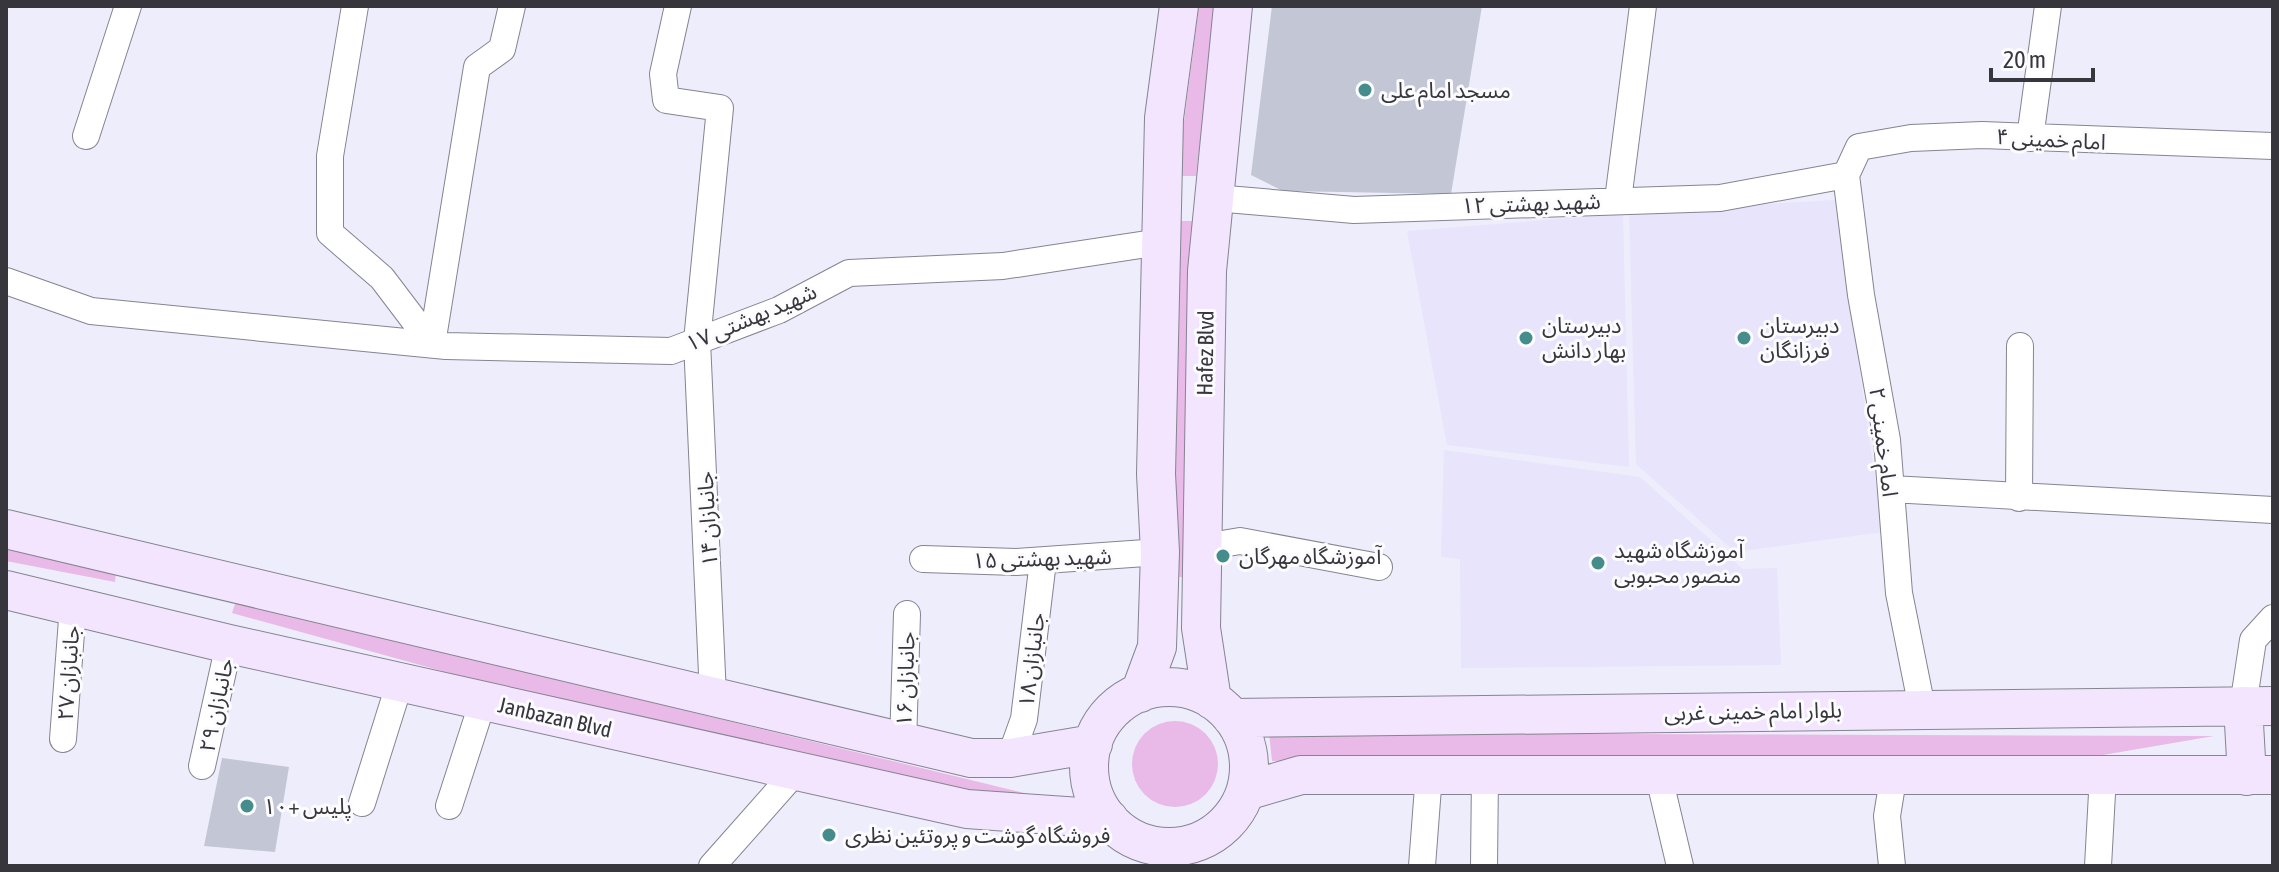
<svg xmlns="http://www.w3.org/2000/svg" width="2279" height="872" font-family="'Asap Condensed','Noto Sans Arabic',sans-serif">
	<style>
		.built { fill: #e7e4fb }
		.green { fill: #e9b9e7 }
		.building { fill: #c3c7d5 }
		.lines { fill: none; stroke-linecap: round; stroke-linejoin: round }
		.street-casing { stroke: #858491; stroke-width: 28 }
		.secondary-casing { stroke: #858491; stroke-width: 40 }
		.street { stroke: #fff; stroke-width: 26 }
		.secondary { stroke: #f3e5fe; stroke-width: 38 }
		.poi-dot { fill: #458d8d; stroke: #fcfcff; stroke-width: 3 }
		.labels { text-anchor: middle; stroke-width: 6; stroke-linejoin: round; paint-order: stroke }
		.poi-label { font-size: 22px; fill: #36363c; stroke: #fcfcff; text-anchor: start }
		.street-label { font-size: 22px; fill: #36363c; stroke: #fcfcff }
	</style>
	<rect width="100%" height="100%" fill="#eeedfc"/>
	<path class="built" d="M1835,200L1883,532L1735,552L1636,464L1629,212Z
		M1623,214L1629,467L1447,445L1407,231Z
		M1444,450L1640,477L1743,569L1777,568L1781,665L1461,668L1460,559L1441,557Z"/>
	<path class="green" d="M1199,6H1216L1196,176H1177Z
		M1175,221H1193L1189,577H1173Z
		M6,546L116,573L115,582L6,561Z
		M236,601L1028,794L1027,806L496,686L232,613Z
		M1132 764a43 43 0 1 1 86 0a43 43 0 1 1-86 0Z
		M1269,733L2214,736L2097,756L1272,761Z"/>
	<path class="building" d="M1272,6H1482L1451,194L1283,191L1251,175Z
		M222,758L289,767L275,852L204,846Z"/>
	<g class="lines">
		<g class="street-casing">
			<path id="street" d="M355,6L330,156V233L382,278L432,344
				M678,6L663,74L666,100L720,108L697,341L713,696
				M86,136L128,6
				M2030,138L2048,6
				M1846,175L1861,295L1887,440L1899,593L1922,708
				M1846,175L1859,147L1911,138L1982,135L2273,146
				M1215,198L1354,210L1720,198L1846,175
				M1618,200L1643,6
				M6,281L91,311L446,346L671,351L779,310L849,273L1003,266L1160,242
				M432,344L477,67L502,49L512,6
				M1891,489L2273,510
				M2019,498L2020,346
				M1204,547L1240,541L1379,567
				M923,559L1016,562L1160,552
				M2243,706L2253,640L2273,618
				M63,739L73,606
				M903,744L907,614
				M1010,758L1024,719L1043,561
				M202,766L229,644
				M1658,773L1680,866
				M362,803L400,682
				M449,806L483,701
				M712,866L797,770
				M1422,866L1429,774
				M1484,866L1485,774
				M1892,866L1887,816L1894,773
				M2098,866L2103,775"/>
		</g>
		<g class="secondary-casing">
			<path id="secondary" d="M6,529L971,758H1010L1093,744
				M6,590L229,644L967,809L1109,819
				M1089 767a80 80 0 1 1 160 0a80 80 0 1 1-160 0Z
				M1140,693L1157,647L1160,552L1156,474L1164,118L1179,6
				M1212,700L1201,628L1207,271L1233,6
				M2243,706L2247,776
				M1232,718L2273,706
				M1246,791L1301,775H2273"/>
		</g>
		<use href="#street" class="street"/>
		<use href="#secondary" class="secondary"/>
	</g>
	<g class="poi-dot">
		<circle cx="1365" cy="90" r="8"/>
		<circle cx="1526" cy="338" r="8"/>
		<circle cx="1744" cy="338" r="8"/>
		<circle cx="1223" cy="556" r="8"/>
		<circle cx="1598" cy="563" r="8"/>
		<circle cx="247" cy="806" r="8"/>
		<circle cx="829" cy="835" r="8"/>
	</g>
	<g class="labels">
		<g class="poi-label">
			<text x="1381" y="98">مسجد امام علی</text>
			<text x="1542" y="333">دبیرستان<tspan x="1542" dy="25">بهار دانش</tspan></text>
			<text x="1760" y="333">دبیرستان<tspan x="1760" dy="25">فرزانگان</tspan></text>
			<text x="1614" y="558">آموزشگاه شهید<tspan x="1614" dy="25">منصور محبوبی</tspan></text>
			<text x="1239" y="564">آموزشگاه مهرگان</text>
			<text x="263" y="814">پلیس +۱۰</text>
			<text x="845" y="843">فروشگاه گوشت و پروتئین نظری</text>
		</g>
		<g class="street-label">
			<text transform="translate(2051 139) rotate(3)" y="8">امام خمینی ۴</text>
			<text transform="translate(1531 203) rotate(-2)" y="8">شهید بهشتی ۱۲</text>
			<text transform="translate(751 317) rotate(-23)" y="8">شهید بهشتی ۱۷</text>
			<text transform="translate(1205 353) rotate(-89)" y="8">Hafez Blvd</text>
			<text transform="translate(1884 442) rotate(83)" y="8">امام خمینی ۲</text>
			<text transform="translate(707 519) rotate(-93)" y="8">جانبازان ۱۴</text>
			<text transform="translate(1042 558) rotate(-2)" y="8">شهید بهشتی ۱۵</text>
			<text transform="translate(1031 660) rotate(-83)" y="8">جانبازان ۱۸</text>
			<text transform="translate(68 673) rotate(-86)" y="8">جانبازان ۲۷</text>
			<text transform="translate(905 679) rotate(-88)" y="8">جانبازان ۱۶</text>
			<text transform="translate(216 705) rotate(-78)" y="8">جانبازان ۲۹</text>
			<text transform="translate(1753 711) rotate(-1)" y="8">بلوار امام خمینی غربی</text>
			<text transform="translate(555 717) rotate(13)" y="8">Janbazan Blvd</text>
		</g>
	</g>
	<rect width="2279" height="872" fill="none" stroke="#36363c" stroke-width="16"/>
	<path d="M1991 68v12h102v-12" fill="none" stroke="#36363c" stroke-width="4"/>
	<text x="2003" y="68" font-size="24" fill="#36363c" stroke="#fcfcff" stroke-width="6" paint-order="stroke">20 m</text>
</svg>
